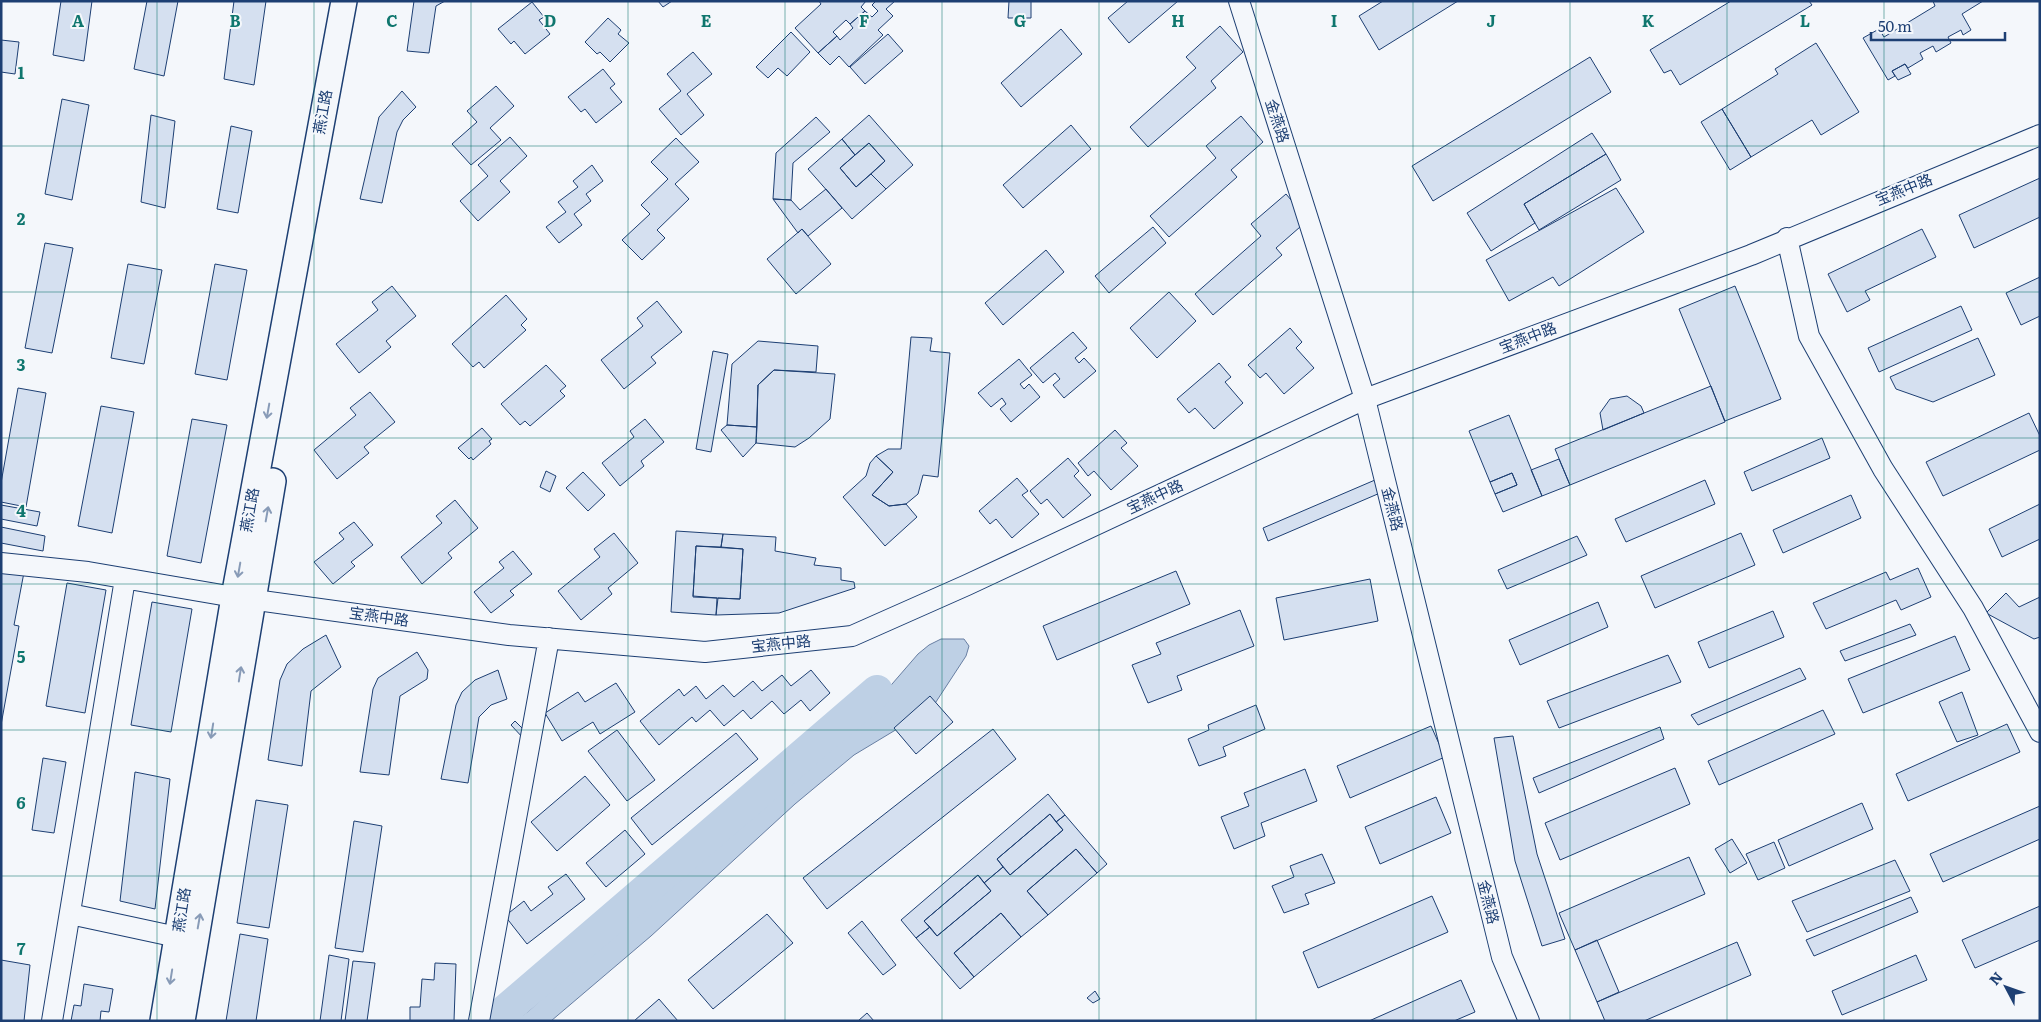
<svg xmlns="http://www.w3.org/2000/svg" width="2041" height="1022" font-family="Literata,'Noto Sans SC',serif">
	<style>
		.water { fill: #bed0e5; stroke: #687fa3 }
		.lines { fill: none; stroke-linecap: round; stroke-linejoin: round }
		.river { stroke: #bed0e5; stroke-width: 32 }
		.building { fill: #d5e0f0; stroke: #1d3f73 }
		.minor-casing { stroke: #1d3f73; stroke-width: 22 }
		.major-casing { stroke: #1d3f73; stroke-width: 28 }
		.minor { stroke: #f4f7fb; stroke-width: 20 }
		.major { stroke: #f4f7fb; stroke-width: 25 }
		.oneway { stroke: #889bb7 }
		.grid { fill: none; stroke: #0f766e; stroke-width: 1; stroke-opacity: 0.55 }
		.labels { text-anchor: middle; stroke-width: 4; stroke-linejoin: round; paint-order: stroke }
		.street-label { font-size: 15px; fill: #1d3f73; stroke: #f4f7fb }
		.grid-label { font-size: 16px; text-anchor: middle; font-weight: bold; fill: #0f766e; stroke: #f4f7fb; stroke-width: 4; stroke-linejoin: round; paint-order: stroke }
	</style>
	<rect width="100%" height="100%" fill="#f4f7fb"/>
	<path class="water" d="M941,639H964L969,646L966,656L932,708L854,755L795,804L651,936L551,1021H515L530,1010L631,912L803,765L886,691L918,654L929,645Z"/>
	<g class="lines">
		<path class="river" d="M493,1021L877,691"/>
	</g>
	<path class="building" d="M61,1H92L84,61L53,55Z
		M147,1H178L164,76L134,69Z
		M234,1H266L254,85L224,79Z
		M414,1H445L436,6L429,53L407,51Z
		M658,1H672L663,7Z
		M819,1H866L861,7L865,11L850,24L846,20L833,32L837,36L818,53L795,28L821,4Z
		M876,1H895L886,9L893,16L878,30L883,35L849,67L839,56L830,65L818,53L837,36L840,40L853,28L850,24L865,11L872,17L878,11L872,5Z
		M1009,1H1031V18H1008Z
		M1128,1H1178L1129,43L1108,18Z
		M1383,1H1458L1379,50L1359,16Z
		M1731,1H1809L1812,5L1680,85L1671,70L1664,73L1650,50Z
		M1933,1H1983L1962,14L1971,30L1963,35L1961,30L1948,37L1951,43L1936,52L1933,46L1920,53L1923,59L1908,68L1905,64L1892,71L1895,76L1888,80L1863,38L1879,29L1884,37L1935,6Z
		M532,2L544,17L539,20L550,34L525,54L514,41L511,44L498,29Z
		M608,18L621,30L618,34L629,43L610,62L600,52L597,54L585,42Z
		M1220,26L1243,52L1211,81L1216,88L1148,147L1130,127L1196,68L1186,57Z
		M1061,29L1082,54L1021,107L1001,83Z
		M791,32L810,52L787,76L778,68L768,78L756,67Z
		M888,34L903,51L865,84L850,67Z
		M1,40L19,42L15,74L1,72Z
		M1816,43L1859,112L1821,135L1812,120L1751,157L1722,109L1778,74L1775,69Z
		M693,52L712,74L687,94L704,115L681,135L659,109L681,91L667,74Z
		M1590,57L1611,92L1433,201L1412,166Z
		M1905,64L1911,74L1898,80L1892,71Z
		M603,69L615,84L610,88L622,102L596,123L585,109L581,112L568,97Z
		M496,86L514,106L490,128L501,140L471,165L452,144L477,122L467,111Z
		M402,91L416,107L403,120L397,132L382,203L360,199L379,117Z
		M62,99L89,105L72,200L45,194Z
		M1722,109L1751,157L1730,170L1701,122Z
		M151,115L175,121L165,208L141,202Z
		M869,115L913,165L886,189L871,174L885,161L869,143L855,155L842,139Z
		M1241,116L1263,142L1231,170L1237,177L1169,237L1150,216L1216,158L1206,146Z
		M816,117L830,132L793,163L791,200L773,199L776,153Z
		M1071,125L1091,149L1023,208L1003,185Z
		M231,126L252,131L238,213L217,209Z
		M1592,133L1606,154L1524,204L1535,223L1491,251L1467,213Z
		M510,137L527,156L500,181L510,192L478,221L460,201L488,176L478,165Z
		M676,138L699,162L675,184L689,199L657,230L665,238L642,260L622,240L650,214L641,205L668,179L651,162Z
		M842,139L855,155L840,168L856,187L871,174L886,189L852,219L808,169Z
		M869,143L885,161L856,187L840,168Z
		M1606,154L1621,180L1539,230L1524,204Z
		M592,165L603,181L586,194L591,201L574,214L582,225L559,243L546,227L566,212L558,202L578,187L573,181Z
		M2040,178V217L1974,248L1959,215Z
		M1616,188L1644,232L1559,286L1553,277L1509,301L1486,260Z
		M826,189L842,208L808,236L802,229L798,233L773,199L791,200L800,210Z
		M1286,194L1308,220L1276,248L1282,255L1213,315L1195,294L1261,236L1251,224Z
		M1153,227L1166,243L1109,293L1095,276Z
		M802,229L831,264L796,294L767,259Z
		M1922,229L1936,257L1865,291L1870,300L1847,312L1828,274Z
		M45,243L73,248L52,353L25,348Z
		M1046,250L1064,272L1003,325L985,303Z
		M128,264L162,270L144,364L111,358Z
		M215,264L247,270L227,380L195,374Z
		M2040,277V316L2021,325L2006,293Z
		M392,286L416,316L386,341L391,347L359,373L336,344L378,310L372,302Z
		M1735,286L1781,399L1725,421L1679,309Z
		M1169,292L1196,321L1157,358L1130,328Z
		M506,295L527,319L521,325L526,330L484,368L479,362L473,367L452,344Z
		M657,301L682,332L651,357L656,363L624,389L601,360L643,326L637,318Z
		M1961,306L1972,330L1879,372L1868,348Z
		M1290,328L1302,342L1296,348L1314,368L1284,394L1266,373L1260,378L1248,365Z
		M1073,332L1087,348L1075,358L1079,363L1084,358L1096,371L1064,398L1053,385L1060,379L1055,373L1043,383L1030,368Z
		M911,337L932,338L930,351L950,353L938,477L923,475L918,494L906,504L889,506L872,495L893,472L876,456L888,449H901Z
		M1978,338L1995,375L1933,402L1896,389L1890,377Z
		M758,341L818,346L816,372L774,370L758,385L757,427L727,425L732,364Z
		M713,351L728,354L711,452L696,449Z
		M1019,359L1032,375L1020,384L1024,389L1029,384L1040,397L1011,422L1000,409L1006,404L1002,398L991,407L978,393Z
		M1219,363L1231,377L1225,382L1243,403L1214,429L1195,408L1189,413L1177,399Z
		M546,365L566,386L560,391L565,396L530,426L525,421L520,425L501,404Z
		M774,370L835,374L830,419L809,438L795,447L756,443L758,385Z
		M1711,386L1725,422L1570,485L1555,449Z
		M18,388L46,393L26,507L1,502V483Z
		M370,392L395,422L364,447L369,453L337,479L314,450L356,415L350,408Z
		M1627,396L1641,406L1644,413L1603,430L1600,413L1610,399Z
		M101,406L134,412L112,533L78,526Z
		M2029,413L2040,436V450L1943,496L1926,462Z
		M1509,415L1542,496L1503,512L1495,494L1517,485L1512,473L1490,482L1469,431Z
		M192,419L227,425L201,563L167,556Z
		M645,419L664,442L641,461L644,466L620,486L602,463L634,437L630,431Z
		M727,425L757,427L756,443L743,457L721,430Z
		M482,428L492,439L489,441L491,444L473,460L471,457L469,459L458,448Z
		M1115,430L1127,443L1121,448L1138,466L1111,490L1094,471L1088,476L1078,463Z
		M1822,438L1830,458L1752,491L1744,472Z
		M876,456L893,472L872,495L889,506L906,504L917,517L885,546L843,497L866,476L870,463Z
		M1068,458L1079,471L1074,476L1091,495L1063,518L1047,499L1041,504L1030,491Z
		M1559,459L1570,485L1542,496L1531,470Z
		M546,471L556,476L550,492L540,487Z
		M583,472L605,495L588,511L566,488Z
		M1512,473L1517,485L1495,494L1490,482Z
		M1382,477L1387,490L1268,541L1263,528Z
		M1017,478L1028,491L1022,495L1039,514L1012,538L996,519L990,524L979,511Z
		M1705,480L1715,504L1626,542L1615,519Z
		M1851,495L1861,518L1783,553L1773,530Z
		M455,500L478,528L448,553L452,558L422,584L401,557L442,523L436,516Z
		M2040,504V539L2002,557L1989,529Z
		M1,505L40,512L37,526L1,519Z
		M354,522L373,545L351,562L355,566L333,584L314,562L344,539L339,533Z
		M1,527L45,536L43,551L1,543Z
		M676,531L723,534L721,547L696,546L693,596L717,598L716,615L671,612Z
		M614,533L638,563L608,588L612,594L581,620L558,591L600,557L594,549Z
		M1741,533L1755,565L1655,608L1641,576Z
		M723,534L776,537L775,551L816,558L814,565L841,568V580L854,582L855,588L779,613L716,615L718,598L740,599L743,549L721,547Z
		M1577,536L1587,555L1507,589L1498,570Z
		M696,546L743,549L740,599L693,597Z
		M513,551L532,574L510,591L514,595L491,613L474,592L504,568L499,562Z
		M1,563L25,567L14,625L19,626L1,725Z
		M1918,568L1931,597L1901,610L1896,600L1826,629L1813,603L1886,572L1890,580Z
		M1176,571L1190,604L1057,660L1043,626Z
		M1370,579L1378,621L1284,640L1276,598Z
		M67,583L106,590L85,713L46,706Z
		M2006,593L2019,607L2040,597V637L2034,639L1986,613Z
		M152,602L192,609L171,732L131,725Z
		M1598,602L1608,627L1520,665L1509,640Z
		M1240,610L1254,646L1177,676L1182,690L1148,703L1132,665L1161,654L1156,643Z
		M1773,611L1784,637L1709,668L1698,642Z
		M1910,624L1916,635L1845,661L1840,651Z
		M326,635L341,667L311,691L302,766L268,760L280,680L287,664L303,649Z
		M1955,636L1970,670L1863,713L1848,679Z
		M417,652L428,670L427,679L400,696L389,775L360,772L373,689L378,678Z
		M1668,655L1681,682L1559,728L1547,701Z
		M1800,668L1806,679L1698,725L1691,715Z
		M498,670L507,699L491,705L479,717L468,783L441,779L456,705L462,692L475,680Z
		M811,670L830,693L810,711L801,700L784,714L772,701L751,719L743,710L724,726L710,710L696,722L692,717L659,745L640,721L679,689L684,696L696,686L706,699L723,685L734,697L753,681L762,691L782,675L791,686Z
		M616,683L635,712L600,734L593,722L562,741L545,713L578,692L585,702Z
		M1962,692L1978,735L1957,742L1939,702Z
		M930,696L953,722L916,754L894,728Z
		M1256,705L1265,729L1223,747L1226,756L1199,766L1188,739L1209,730L1208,725Z
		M1823,710L1835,734L1719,785L1708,761Z
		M515,721L529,735L524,739L511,725Z
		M2007,724L2020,752L1908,801L1896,774Z
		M1431,726L1445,757L1350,798L1337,766Z
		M1660,727L1664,739L1539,793L1533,778Z
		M993,729L1016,759L827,909L803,878Z
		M617,730L655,780L627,801L588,751Z
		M736,733L758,759L652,845L631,818Z
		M1513,736L1537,854L1565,939L1542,946L1515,861L1494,738Z
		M43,758L66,762L54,833L32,830Z
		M1675,768L1690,804L1560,860L1545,823Z
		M1305,769L1317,801L1261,823L1265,836L1234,849L1221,817L1249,806L1244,793Z
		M135,772L170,779L155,909L120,901Z
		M585,776L610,805L557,851L531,822Z
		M1048,794L1065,815L1056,822L1050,814L997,859L1003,867L984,883L978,875L924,921L930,927L916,938L901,920Z
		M1436,797L1451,833L1380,864L1365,827Z
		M256,800L288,805L269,928L237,923Z
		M1862,803L1873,829L1789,866L1778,840Z
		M2040,806V839L1943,882L1930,854Z
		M1050,814L1063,830L1010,875L997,859Z
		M1065,815L1107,864L1097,873L1076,849L1027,891L1048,915L1021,937L1001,913L954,953L974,977L960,989L916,938L930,927L937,936L991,891L984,883L1003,867L1010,875L1063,830L1056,822Z
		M354,821L382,826L363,952L335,948Z
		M625,830L645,854L606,887L586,863Z
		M1732,839L1747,863L1730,873L1715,849Z
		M1774,842L1785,868L1758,880L1746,854Z
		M1076,849L1097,873L1048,915L1027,891Z
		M1322,854L1335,883L1305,894L1309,904L1284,913L1272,886L1294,877L1290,866Z
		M1689,857L1705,894L1575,950L1559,913Z
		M1895,860L1910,891L1807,932L1792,901Z
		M566,874L585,899L527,944L505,916L524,901L531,911L553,894L548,887Z
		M978,875L991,891L937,936L924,921Z
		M1432,896L1448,932L1318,988L1303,952Z
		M1911,897L1918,912L1814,956L1806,940Z
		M2040,906V940L1975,968L1962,940Z
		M1001,913L1021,937L974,977L954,953Z
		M767,914L793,943L713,1009L688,980Z
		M862,921L896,965L883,975L848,933Z
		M240,934L268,939L256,1021H226Z
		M1597,940L1619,992L1597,1002L1575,950Z
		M1737,942L1751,975L1644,1021H1605L1597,1002Z
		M329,955L349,959L341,1021H320Z
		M1916,955L1927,980L1842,1015L1832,991Z
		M1,960L30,965L24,1021H1Z
		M353,961L375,963L367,1021H345Z
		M435,963L456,964L454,1021H410V1007H420L422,979L434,980Z
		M1461,980L1475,1012L1454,1021H1369Z
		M84,984L113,989L109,1012L101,1011L100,1021H71L74,1005L81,1006Z
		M1095,991L1100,999L1093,1003L1087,998Z
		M659,999L678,1021H634Z
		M867,1013L874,1021H858Z"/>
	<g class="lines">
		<g class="minor-casing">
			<path id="minor" d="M1239,1L1365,399L1502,957L1529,1021
				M1787,238L1809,336L1883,469L1973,608L2040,732
				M1,563L88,572L234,597L509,635L705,652L852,636L967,585L1365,399L1751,255L2040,135
				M70,914L177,937
				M52,1021L125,579
				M479,1021L549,638"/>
		</g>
		<g class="major-casing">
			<path id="major" d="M163,1021L234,597L344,1
				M182,1021L273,481"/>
		</g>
		<use href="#minor" class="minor"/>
		<use href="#major" class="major"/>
	</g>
	<defs><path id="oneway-shaft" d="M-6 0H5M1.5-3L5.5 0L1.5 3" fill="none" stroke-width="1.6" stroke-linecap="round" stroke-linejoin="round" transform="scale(1.25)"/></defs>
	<g class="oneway">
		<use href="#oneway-shaft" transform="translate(268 411) rotate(100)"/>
		<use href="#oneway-shaft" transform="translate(267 514) rotate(-80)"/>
		<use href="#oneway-shaft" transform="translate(239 570) rotate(100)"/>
		<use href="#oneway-shaft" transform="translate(240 674) rotate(-81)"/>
		<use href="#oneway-shaft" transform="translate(212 731) rotate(99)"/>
		<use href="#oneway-shaft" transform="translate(199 921) rotate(-80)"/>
		<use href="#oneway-shaft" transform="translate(171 977) rotate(99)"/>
	</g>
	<path class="grid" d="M157,1V1021M314,1V1021M471,1V1021M628,1V1021M785,1V1021M942,1V1021M1099,1V1021M1256,1V1021M1413,1V1021M1570,1V1021M1727,1V1021M1884,1V1021M1,146H2040M1,292H2040M1,438H2040M1,584H2040M1,730H2040M1,876H2040"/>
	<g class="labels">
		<g class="street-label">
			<text transform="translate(323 112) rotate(-80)" y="5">燕江路</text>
			<text transform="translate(1277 121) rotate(72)" y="5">金燕路</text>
			<text transform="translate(1904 190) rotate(-22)" y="5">宝燕中路</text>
			<text transform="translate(1528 338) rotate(-21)" y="5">宝燕中路</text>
			<text transform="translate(1155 497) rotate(-25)" y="5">宝燕中路</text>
			<text transform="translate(1392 509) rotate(76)" y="5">金燕路</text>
			<text transform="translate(250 510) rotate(-80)" y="5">燕江路</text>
			<text transform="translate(379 617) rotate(8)" y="5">宝燕中路</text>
			<text transform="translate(781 644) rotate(-6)" y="5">宝燕中路</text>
			<text transform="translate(1488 902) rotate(76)" y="5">金燕路</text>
			<text transform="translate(182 910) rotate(-81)" y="5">燕江路</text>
		</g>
	</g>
	<g class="grid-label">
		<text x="78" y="27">A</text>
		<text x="235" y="27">B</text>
		<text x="392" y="27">C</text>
		<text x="550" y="27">D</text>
		<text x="706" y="27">E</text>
		<text x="864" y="27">F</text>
		<text x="1020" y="27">G</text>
		<text x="1178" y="27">H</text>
		<text x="1334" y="27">I</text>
		<text x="1491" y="27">J</text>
		<text x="1648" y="27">K</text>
		<text x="1805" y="27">L</text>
		<text x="21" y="79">1</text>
		<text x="21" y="225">2</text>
		<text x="21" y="371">3</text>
		<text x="21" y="517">4</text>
		<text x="21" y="663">5</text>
		<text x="21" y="809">6</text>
		<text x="21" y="955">7</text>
	</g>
	<rect width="2041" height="1022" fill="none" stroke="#1d3f73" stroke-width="5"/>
	<g transform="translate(2006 987) rotate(311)" stroke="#f4f7fb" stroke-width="4" paint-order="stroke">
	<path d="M0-4L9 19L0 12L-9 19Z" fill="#1d3f73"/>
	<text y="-8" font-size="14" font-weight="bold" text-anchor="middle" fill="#1d3f73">N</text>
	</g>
	<path d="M1871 32v8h134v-8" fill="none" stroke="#1d3f73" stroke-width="2.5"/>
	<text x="1878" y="32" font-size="15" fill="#1d3f73" stroke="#f4f7fb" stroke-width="4" paint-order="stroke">50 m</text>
</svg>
